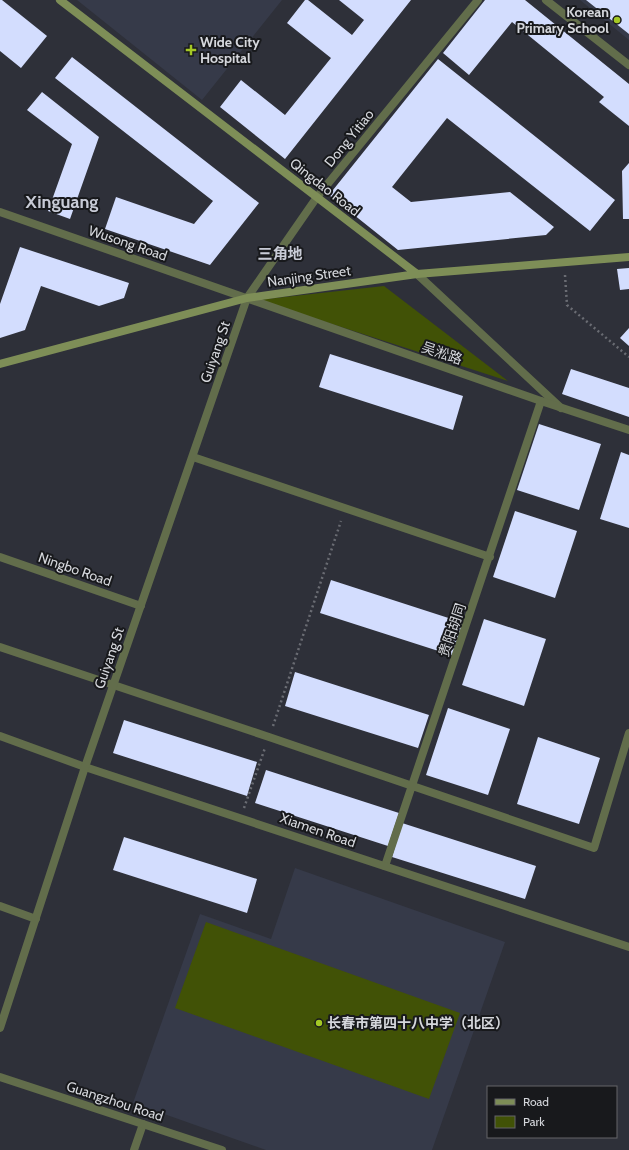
<svg xmlns="http://www.w3.org/2000/svg" width="629" height="1150" font-family="Cabin,'Noto Sans SC',sans-serif">
	<style>
		.built { fill: #363a49 }
		.green { fill: #415206 }
		.building { fill: #d3ddfe }
		.lines { fill: none; stroke-linecap: round; stroke-linejoin: round }
		.path { stroke: #6a6c73; stroke-width: 2.5; stroke-dasharray: 2 3; stroke-linecap: butt }
		.service { stroke: #626d4b; stroke-width: 8 }
		.minor { stroke: #626d4b; stroke-width: 8 }
		.tertiary { stroke: #626d4b; stroke-width: 8 }
		.secondary { stroke: #7e8e57; stroke-width: 8 }
		.poi-dot { fill: #a4c825; stroke: #18191c; stroke-width: 1.5 }
		.labels { text-anchor: middle; stroke-width: 4; stroke-linejoin: round; paint-order: stroke }
		.poi-label { font-size: 14px; font-weight: bold; fill: #d5d7dc; stroke: #18191c; text-anchor: start }
		.street-label { font-size: 14px; fill: #d5d7dc; stroke: #18191c }
		.neighbourhood-label { font-size: 15px; font-weight: bold; fill: #c8cbd6; stroke: #18191c }
		.district-label { font-size: 18px; font-weight: bold; fill: #c8cbd6; stroke: #18191c }
	</style>
	<rect width="100%" height="100%" fill="#2e3039"/>
	<path class="built" d="M77,0H282L202,100Z
		M580,0H629V40Z
		M295,868L505,942L432,1150H266L133,1103L200,914L271,939Z"/>
	<path class="green" d="M384,286L508,381L258,300Z
		M206,922L460,1013L429,1099L175,1008Z"/>
	<path class="building" d="M0,0H2L47,36L21,68L0,51Z
		M305,0H308L352,35L364,20L339,0H411L285,159L220,107L241,80L285,115L331,58L287,23Z
		M485,0H525L629,84V126L599,102L604,97L512,22L469,75L443,53Z
		M586,0H629V34Z
		M72,57L259,203L210,265L105,229L116,197L194,224L213,201L55,78Z
		M438,59L615,200L590,231L447,118L392,187L411,202L510,192L554,227L546,235L398,250L329,195Z
		M42,92L99,137L70,219L48,211L72,144L27,110Z
		M629,163V219H623L622,171Z
		M20,247L129,283L124,298L99,306L41,286L25,330L0,338V304Z
		M629,268V289L620,290L617,269Z
		M629,328V346L620,338Z
		M330,354L463,396L453,430L319,387Z
		M571,369L629,388V417L562,394Z
		M539,424L601,444L579,510L517,490Z
		M621,452L629,455V528L600,519Z
		M515,511L577,531L555,598L493,577Z
		M331,580L464,623L454,656L320,613Z
		M484,619L546,639L524,706L462,685Z
		M295,672L429,715L418,748L285,706Z
		M448,708L510,729L488,795L426,775Z
		M124,720L257,762L247,796L113,753Z
		M538,737L600,758L579,824L517,804Z
		M266,770L399,813L388,846L255,803Z
		M402,823L536,866L525,899L392,857Z
		M124,837L257,879L247,913L113,870Z"/>
	<g class="lines">
		<path class="path" d="M565,275L567,305L629,357
			M273,726L341,521
			M244,808L265,748"/>
		<path class="service" d="M193,457L490,557
			M0,647L269,737L594,848L629,733
			M385,866L541,401
			M0,906L36,919
			M134,1150L143,1124"/>
		<path class="minor" d="M546,0L629,65
			M417,274L561,408
			M247,298L317,197L478,0
			M0,557L141,606
			M0,736L85,767L629,947
			M0,1077L222,1150"/>
		<path class="tertiary" d="M0,212L541,401L629,430
			M0,1028L85,767L247,298"/>
		<path class="secondary" d="M60,0L417,274
			M0,364L247,298L417,274L629,257"/>
	</g>
	<g class="poi-dot">
		<circle cx="617" cy="20" r="4"/>
		<path d="M189 44h4v4h4v4h-4v4h-4v-4h-4v-4h4z"/>
		<circle cx="319" cy="1023" r="4"/>
	</g>
	<g class="labels">
		<g class="poi-label">
			<text x="609" y="17" text-anchor="end">Korean<tspan x="609" dy="16">Primary School</tspan></text>
			<text x="200" y="47">Wide City<tspan x="200" dy="16">Hospital</tspan></text>
			<text x="327" y="1028">长春市第四十八中学（北区）</text>
		</g>
		<g class="street-label">
			<text transform="translate(349 138) rotate(-51)" y="5">Dong Yitiao</text>
			<text transform="translate(325 187) rotate(38)" y="5">Qingdao Road</text>
			<text transform="translate(128 243) rotate(19)" y="5">Wusong Road</text>
			<text transform="translate(309 276) rotate(-8)" y="5">Nanjing Street</text>
			<text transform="translate(215 352) rotate(-71)" y="5">Guiyang St</text>
			<text transform="translate(442 353) rotate(19)" y="5">吴淞路</text>
			<text transform="translate(75 569) rotate(19)" y="5">Ningbo Road</text>
			<text transform="translate(452 630) rotate(-71)" y="5">贵阳胡同</text>
			<text transform="translate(109 658) rotate(-71)" y="5">Guiyang St</text>
			<text transform="translate(318 830) rotate(19)" y="5">Xiamen Road</text>
			<text transform="translate(115 1101) rotate(18)" y="5">Guangzhou Road</text>
		</g>
		<g class="neighbourhood-label">
			<text x="280" y="259">三角地</text>
		</g>
		<g class="district-label">
			<text x="62" y="208">Xinguang</text>
		</g>
	</g>
	<rect x="487" y="1086" width="130" height="52" fill="#18191c" stroke="#646569"/>
	<rect x="495" y="1099" width="20" height="6" fill="#7e8e57" stroke="#646569"/>
	<text x="523" y="1106" font-size="12" fill="#d5d7dc">Road</text>
	<rect x="495" y="1116" width="20" height="12" fill="#415206" stroke="#646569"/>
	<text x="523" y="1126" font-size="12" fill="#d5d7dc">Park</text>
</svg>
